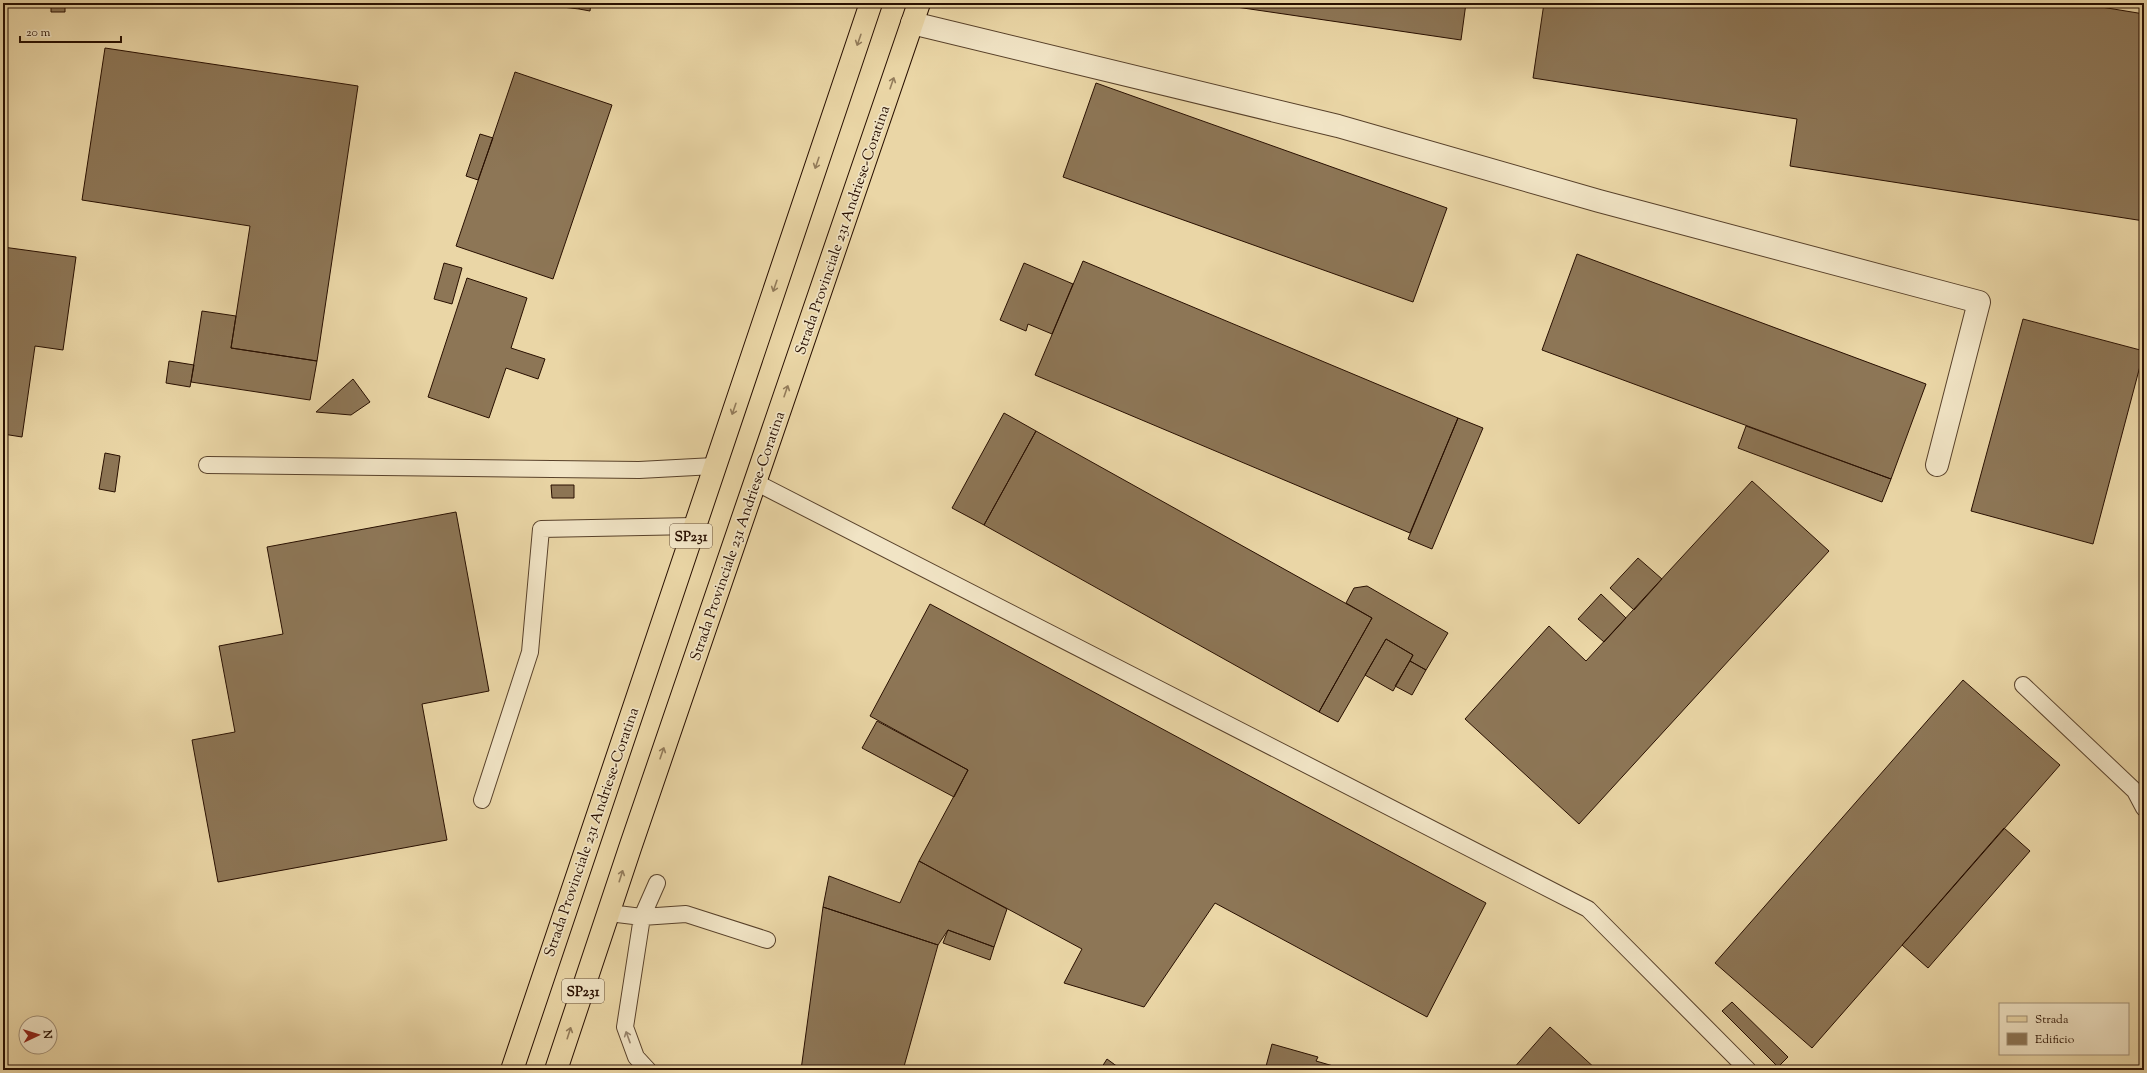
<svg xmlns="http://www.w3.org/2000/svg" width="2147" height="1073" font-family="'Sorts Mill Goudy',serif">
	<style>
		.building { fill: #8d7656; stroke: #280f00 }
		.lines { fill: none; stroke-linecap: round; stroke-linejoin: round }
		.lane-casing { stroke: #58412a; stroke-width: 18 }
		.street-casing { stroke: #58412a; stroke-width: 24 }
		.primary-casing { stroke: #280f00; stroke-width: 24 }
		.lane { stroke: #f1e4c5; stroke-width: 16 }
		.street { stroke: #f1e4c5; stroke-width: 22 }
		.primary { stroke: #ead6a6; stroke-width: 22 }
		.oneway { stroke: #937c5b }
		.oneway2 { stroke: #97846c }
		.labels { text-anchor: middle; stroke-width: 3.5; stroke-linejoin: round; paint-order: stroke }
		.shield { fill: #f1e4c5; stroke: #644f3b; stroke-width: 1 }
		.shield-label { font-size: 14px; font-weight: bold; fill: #280f00 }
		.street-label { font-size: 15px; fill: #280f00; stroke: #f1e4c5 }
	</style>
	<rect width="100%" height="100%" fill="#ead6a6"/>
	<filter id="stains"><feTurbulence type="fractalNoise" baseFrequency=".005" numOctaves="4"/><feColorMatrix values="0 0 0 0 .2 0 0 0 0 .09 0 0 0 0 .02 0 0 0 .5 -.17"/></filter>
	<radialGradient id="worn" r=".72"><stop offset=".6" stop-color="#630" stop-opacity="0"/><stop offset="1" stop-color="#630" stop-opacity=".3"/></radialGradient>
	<path class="building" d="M51,3H65V12H51Z
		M555,3H580L579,9L554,6Z
		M580,3H591L590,11L579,9Z
		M1209,3H1466L1461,40Z
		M1544,3H2077L2144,14V221L1790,166L1797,119L1533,78Z
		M2077,3H2098V6Z
		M105,48L358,86L317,361L231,348L250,226L82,200Z
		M515,72L612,105L553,279L456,246Z
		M1096,83L1447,208L1413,302L1063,177Z
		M480,134L493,138L478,180L466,176Z
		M3,247L76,257L63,350L35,346L22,437L3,434Z
		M1577,254L1926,384L1891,479L1542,350Z
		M1083,261L1458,418L1410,533L1035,375Z
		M444,263L462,268L452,304L434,299Z
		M1024,263L1073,284L1052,334L1028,324L1026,331L1000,320Z
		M467,278L527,298L511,348L545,359L538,379L506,368L489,418L428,397Z
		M202,311L236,316L231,348L317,361L310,400L191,382Z
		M2023,319L2144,351L2093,544L1971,511Z
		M169,361L194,365L190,387L166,383Z
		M353,379L370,402L351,415L316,412Z
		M1004,413L1036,431L984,525L952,508Z
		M1458,418L1483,428L1432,549L1408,539Z
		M1746,426L1891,479L1882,502L1738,448Z
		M1036,431L1372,618L1319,712L984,525Z
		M105,453L120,456L115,492L99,489Z
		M1752,481L1829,551L1579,824L1465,719L1549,626L1586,661Z
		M551,485H574V498H552Z
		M456,512L489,691L422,704L447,840L218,882L192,740L235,732L219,646L283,634L267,547Z
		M1638,558L1662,579L1634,610L1610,588Z
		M1367,586L1448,633L1426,670L1410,661L1413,655L1386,639L1338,722L1319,712L1372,618L1346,603L1354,588Z
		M1601,594L1626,618L1604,642L1578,619Z
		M930,604L1486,903L1427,1017L1215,903L1144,1007L1064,983L1082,949L919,861L968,770L870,716Z
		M1386,639L1413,655L1393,691L1365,675Z
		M1410,661L1426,670L1412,695L1395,686Z
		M1963,680L2060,765L1812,1048L1715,963Z
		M877,721L968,770L954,797L862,748Z
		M2004,828L2030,851L1928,968L1902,945Z
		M919,861L1007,909L994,947L948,930L938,945L823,907L829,876L900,903Z
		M823,907L938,945L903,1070H801Z
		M948,930L994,947L990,960L943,943Z
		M1732,1002L1788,1057L1778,1067L1722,1011Z
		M1550,1027L1597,1070H1512Z
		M1272,1044L1318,1057L1316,1061L1347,1070H1265Z
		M1107,1059L1122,1070H1100Z"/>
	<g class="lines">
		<g class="lane-casing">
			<path id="lane" d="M207,465L639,470L714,466
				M755,482L1588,909L1748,1070
				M2023,685L2135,791L2144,808
				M482,800L530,652L541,529L694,526
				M609,913L642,917L686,914L767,940
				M648,1070L636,1057L625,1027L642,917L657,883"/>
		</g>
		<g class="street-casing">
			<path id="street" d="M912,23L1338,126L1599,201L1979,302L1937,465"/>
		</g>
		<g class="primary-casing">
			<path id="primary" d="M512,1070L871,3
				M556,1070L630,848L919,3"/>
		</g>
		<use href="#lane" class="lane"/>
		<use href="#street" class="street"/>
		<use href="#primary" class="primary"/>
	</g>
	<defs><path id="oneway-shaft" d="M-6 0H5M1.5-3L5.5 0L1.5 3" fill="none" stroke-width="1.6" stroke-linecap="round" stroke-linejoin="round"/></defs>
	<g class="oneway">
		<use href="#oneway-shaft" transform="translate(859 40) rotate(109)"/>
		<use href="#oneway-shaft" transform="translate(892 83) rotate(-71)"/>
		<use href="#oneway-shaft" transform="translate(817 163) rotate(109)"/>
		<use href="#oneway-shaft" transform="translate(775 286) rotate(109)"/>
		<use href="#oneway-shaft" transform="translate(786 391) rotate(-71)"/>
		<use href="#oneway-shaft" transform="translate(734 409) rotate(109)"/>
		<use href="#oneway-shaft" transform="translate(662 753) rotate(-71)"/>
		<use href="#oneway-shaft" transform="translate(621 876) rotate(-72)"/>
		<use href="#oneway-shaft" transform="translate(569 1033) rotate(-72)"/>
	</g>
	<use class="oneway2" href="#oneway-shaft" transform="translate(628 1037) rotate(-110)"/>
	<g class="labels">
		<g class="shield">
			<rect x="670" y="524" width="42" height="24" rx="3"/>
			<rect x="562" y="979" width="42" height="24" rx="3"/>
		</g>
		<g class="shield-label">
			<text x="691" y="541">SP231</text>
			<text x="583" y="996">SP231</text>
		</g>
		<g class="street-label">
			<text transform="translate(842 230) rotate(-71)" y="5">Strada Provinciale 231 Andriese-Coratina</text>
			<text transform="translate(737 536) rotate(-71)" y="5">Strada Provinciale 231 Andriese-Coratina</text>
			<text transform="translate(591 832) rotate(-71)" y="5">Strada Provinciale 231 Andriese-Coratina</text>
		</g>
	</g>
	<rect width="2147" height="1073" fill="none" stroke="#ead6a6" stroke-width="16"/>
	<rect x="4" y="4" width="2139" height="1065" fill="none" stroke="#280f00" stroke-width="2"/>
	<rect x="8" y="8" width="2131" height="1057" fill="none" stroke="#280f00"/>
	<rect x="1999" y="1003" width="130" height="52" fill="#f1e4c5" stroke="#a18f76"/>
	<rect x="2007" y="1016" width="20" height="6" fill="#ead6a6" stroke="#a18f76"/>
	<text x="2035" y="1023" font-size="12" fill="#280f00">Strada</text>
	<rect x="2007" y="1033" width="20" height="12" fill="#8d7656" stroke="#a18f76"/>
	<text x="2035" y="1043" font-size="12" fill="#280f00">Edificio</text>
	<g transform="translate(38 1035) rotate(86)"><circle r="19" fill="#f1e4c5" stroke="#a18f76"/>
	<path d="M0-3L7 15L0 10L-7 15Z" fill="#8f2418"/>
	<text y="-6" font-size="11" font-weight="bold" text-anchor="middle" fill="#280f00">N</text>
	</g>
	<path d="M20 36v6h101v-6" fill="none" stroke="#280f00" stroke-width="2"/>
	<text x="26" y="36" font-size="12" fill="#280f00" stroke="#f1e4c5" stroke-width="3" paint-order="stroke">20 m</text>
	<rect width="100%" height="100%" filter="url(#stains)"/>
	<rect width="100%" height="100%" fill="url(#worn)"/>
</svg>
